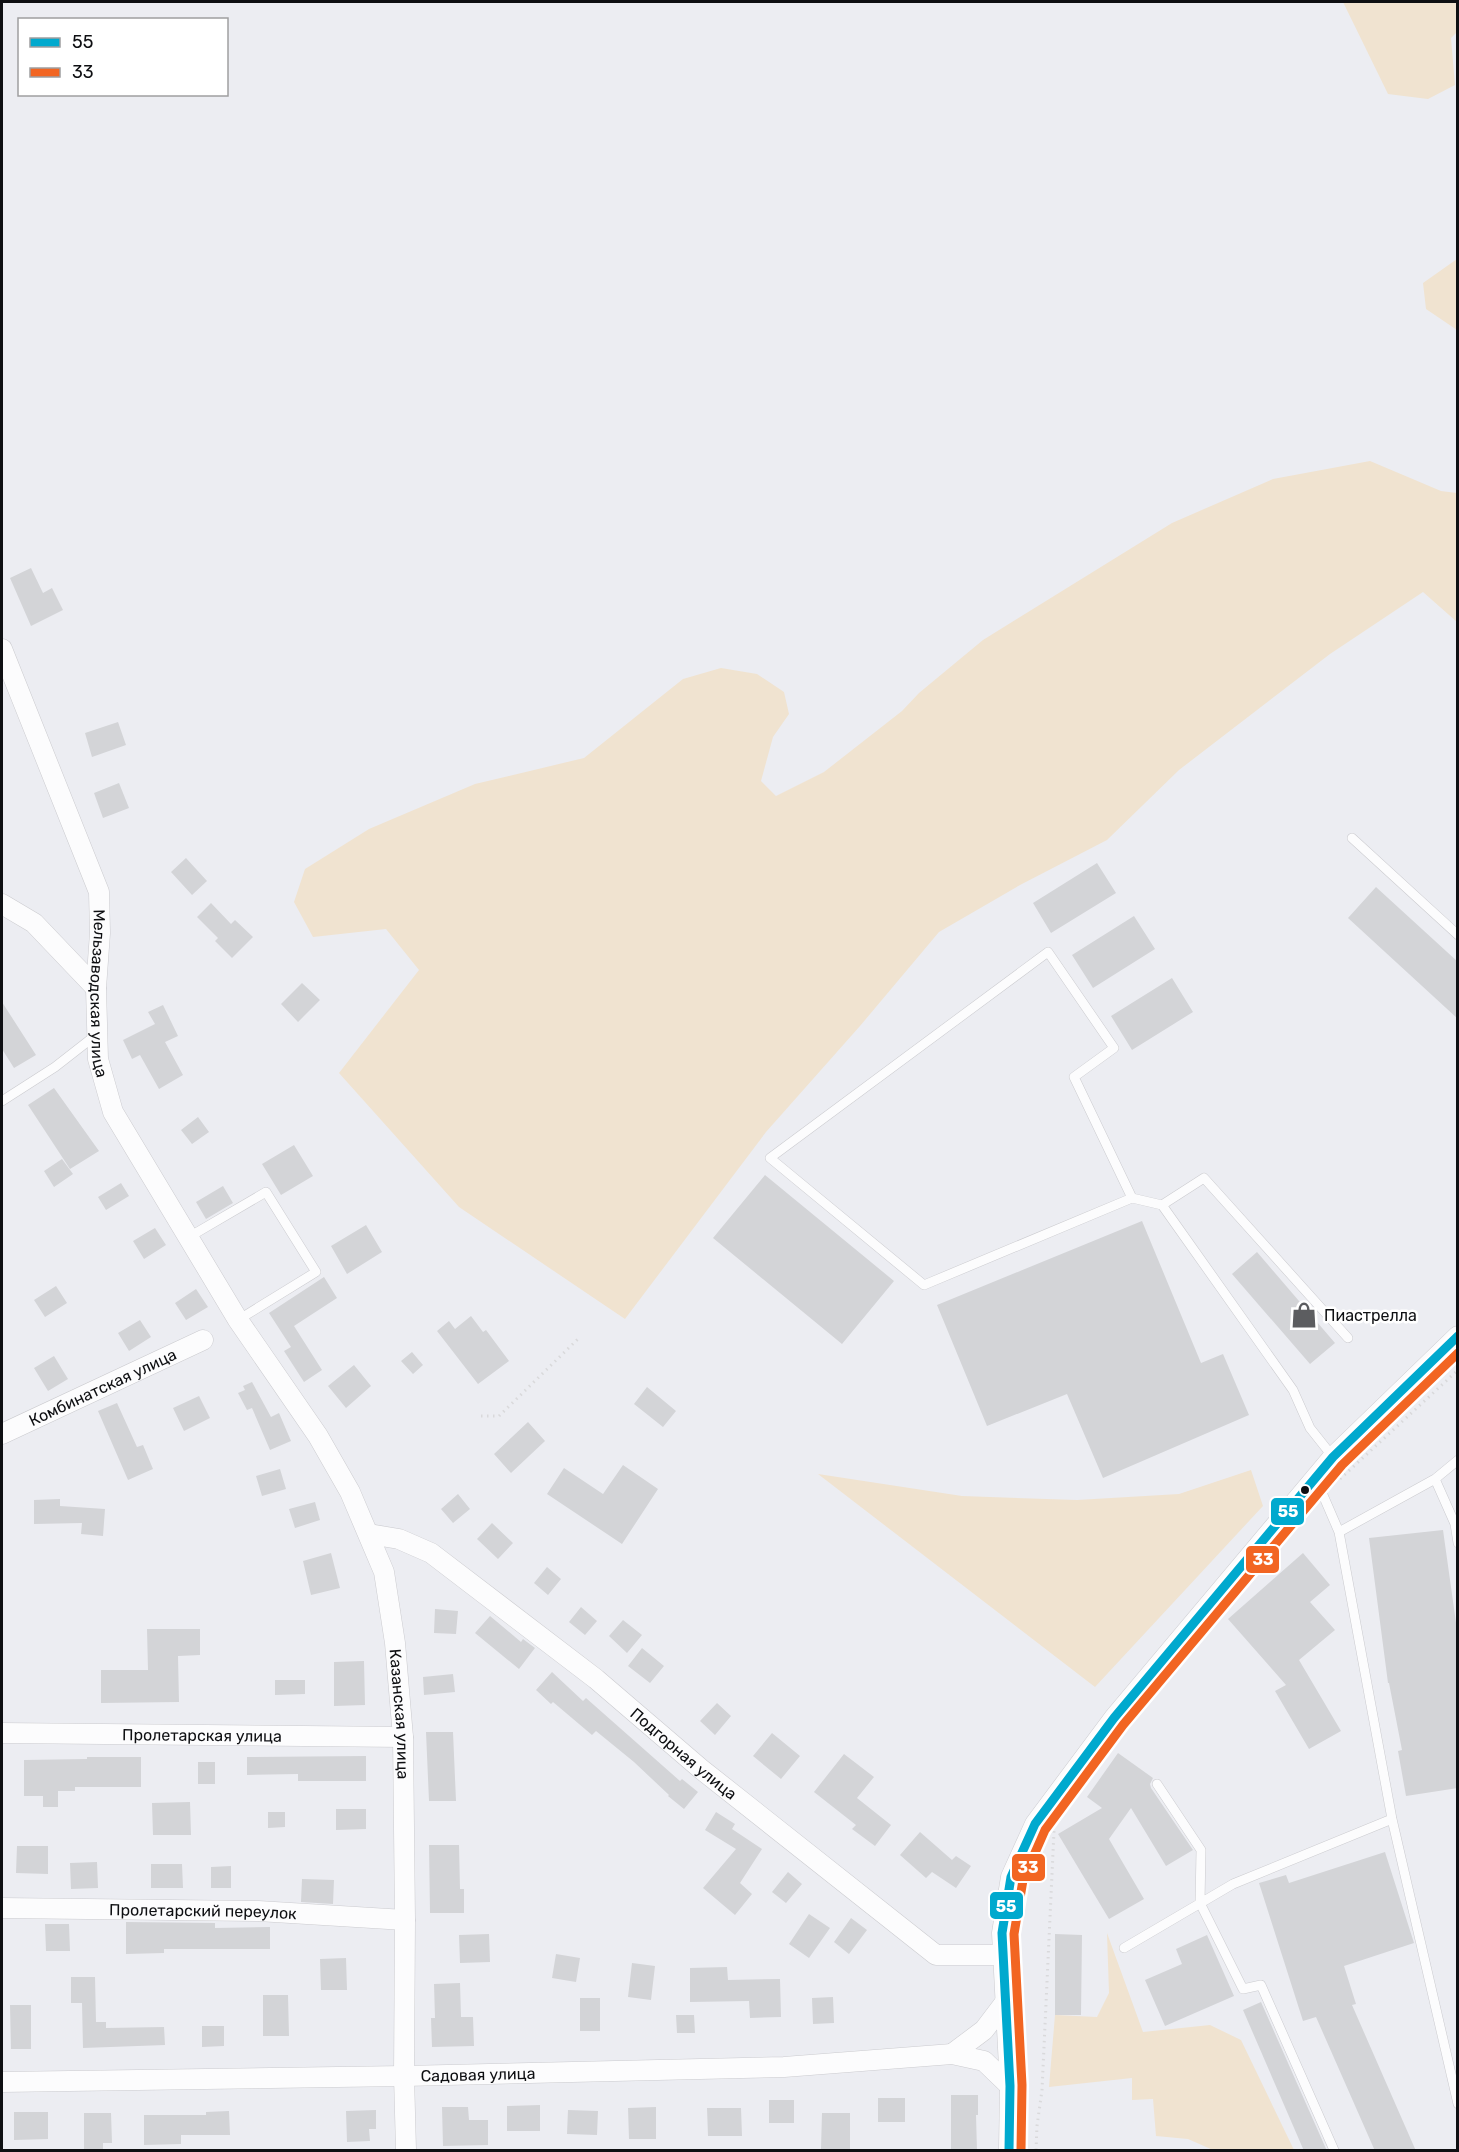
<svg xmlns="http://www.w3.org/2000/svg" width="1459" height="2152" font-family="Rubik,sans-serif">
	<style>
		.green { fill: #f0e3d0 }
		.building { fill: #d3d4d7 }
		.lines { fill: none; stroke-linecap: round; stroke-linejoin: round }
		.service-casing { stroke: #cbcbcf; stroke-width: 10 }
		.minor-casing { stroke: #cbcbcf; stroke-width: 21 }
		.path { stroke: #d9d9db; stroke-width: 3; stroke-dasharray: 1.5 4.5; stroke-linecap: butt }
		.service { stroke: #fcfcfd; stroke-width: 9 }
		.minor { stroke: #fcfcfd; stroke-width: 20 }
		.bus-1-casing { stroke: #fff; stroke-width: 14 }
		.bus-2-casing { stroke: #fff; stroke-width: 14 }
		.bus-1 { stroke: #00a9ce; stroke-width: 9 }
		.bus-2 { stroke: #f26522; stroke-width: 9 }
		.bus-dot { fill: #0e0f12; stroke: #fff; stroke-width: 2 }
		.labels { text-anchor: middle; stroke-width: 5; stroke-linejoin: round; paint-order: stroke }
		.street-label { font-size: 16px; fill: #0e0f12; stroke: #fff }
		.poi-label { font-size: 16px; fill: #0e0f12; stroke: #fff; text-anchor: start }
		.line-badge { stroke: #fff; stroke-width: 2 }
		.badge-label { font-size: 16px; text-anchor: middle; font-weight: bold; fill: #fff }
	</style>
	<rect width="100%" height="100%" fill="#ecedf2"/>
	<path class="green" d="M1343,2H1457V32L1451,38L1455,85L1428,99L1388,94Z
		M1457,259V330L1426,309L1423,283Z
		M1370,461L1441,491L1457,493V622L1423,592L1330,654L1179,770L1107,840L1020,885L939,932L860,1026L766,1132L625,1319L459,1207L339,1073L419,970L386,929L313,937L294,902L305,869L369,829L475,784L584,758L683,679L721,668L757,674L784,692L789,714L773,737L761,781L776,796L824,772L902,711L919,693L983,640L1172,523L1273,479Z
		M1251,1470L1263,1506L1095,1687L818,1474L962,1496L1077,1500L1179,1494Z
		M1107,1933L1143,2032L1210,2025L1241,2040L1294,2150H1213L1188,2139L1156,2136L1153,2099L1132,2100V2078L1049,2087L1055,2015L1097,2017L1109,1993Z"/>
	<path class="building" d="M31,568L43,593L52,588L63,610L31,626L10,578Z
		M118,722L126,745L92,757L85,733Z
		M119,783L129,808L103,818L94,793Z
		M186,858L207,881L192,895L171,872Z
		M1097,863L1116,893L1051,933L1033,903Z
		M1376,887L1458,962V1019L1348,918Z
		M211,903L231,924L235,920L253,937L232,958L215,941L218,938L197,917Z
		M1134,916L1155,949L1093,988L1072,955Z
		M1172,978L1193,1012L1132,1050L1111,1016Z
		M302,983L320,1000L298,1022L281,1004Z
		M2,1002L36,1055L14,1068L2,1049Z
		M163,1005L178,1036L165,1042L183,1075L159,1089L140,1055L132,1059L123,1040L155,1024L148,1012Z
		M54,1088L99,1151L70,1169L28,1105Z
		M198,1117L209,1132L192,1144L181,1130Z
		M294,1145L313,1176L281,1195L262,1164Z
		M62,1159L73,1174L54,1187L44,1171Z
		M765,1175L894,1281L842,1344L713,1238Z
		M121,1183L129,1196L106,1210L98,1197Z
		M223,1186L233,1203L206,1219L196,1202Z
		M1142,1221L1201,1363L1223,1354L1249,1415L1103,1478L1067,1394L987,1426L937,1305Z
		M366,1225L382,1252L347,1274L331,1246Z
		M155,1228L166,1245L144,1259L133,1241Z
		M1257,1252L1335,1343L1310,1364L1232,1274Z
		M324,1277L337,1298L294,1326L322,1370L304,1382L284,1351L291,1347L269,1313Z
		M56,1286L67,1303L45,1317L34,1300Z
		M196,1289L208,1307L186,1320L175,1303Z
		M471,1316L483,1332L486,1330L509,1361L478,1384L437,1331L449,1321L455,1329Z
		M140,1320L151,1337L129,1351L118,1333Z
		M412,1352L423,1365L413,1374L401,1361Z
		M54,1356L68,1379L48,1391L34,1368Z
		M354,1365L371,1386L346,1408L328,1386Z
		M252,1382L271,1417L279,1413L291,1441L270,1450L252,1408L247,1410L238,1393L245,1390L243,1386Z
		M647,1387L676,1411L663,1427L634,1404Z
		M199,1396L210,1418L184,1431L173,1408Z
		M117,1403L137,1447L143,1445L153,1469L128,1480L98,1411Z
		M528,1422L545,1441L511,1473L494,1454Z
		M623,1465L658,1489L622,1544L547,1494L564,1468L603,1494Z
		M280,1469L286,1489L262,1496L256,1476Z
		M458,1494L470,1509L453,1523L441,1509Z
		M60,1499V1506L105,1509L103,1536L81,1534L82,1523L34,1524V1500Z
		M315,1502L320,1520L295,1528L289,1509Z
		M492,1523L513,1543L498,1559L477,1539Z
		M1443,1530L1458,1637V1788L1406,1796L1398,1751L1402,1750L1389,1683H1388L1369,1538Z
		M331,1553L340,1588L311,1595L303,1561Z
		M1303,1553L1330,1585L1310,1602L1335,1630L1299,1660L1341,1731L1309,1749L1275,1691L1286,1685L1228,1619Z
		M547,1567L561,1579L548,1595L534,1583Z
		M581,1607L597,1621L585,1635L569,1622Z
		M435,1609L458,1611L456,1634L434,1633Z
		M490,1616L521,1642L523,1639L535,1648L519,1669L475,1633Z
		M623,1620L642,1635L627,1653L609,1636Z
		M147,1629H200V1655L178,1656L179,1702L101,1703V1670H148Z
		M642,1648L664,1666L650,1683L628,1666Z
		M364,1661L365,1705L334,1706V1662Z
		M552,1672L583,1701L586,1698L680,1781L682,1779L698,1792L684,1809L668,1796L669,1795L634,1762L596,1731L592,1735L553,1702L551,1704L536,1690Z
		M453,1674L455,1692L424,1695L423,1677Z
		M275,1680H305V1694L275,1695Z
		M717,1703L731,1716L715,1735L700,1721Z
		M426,1732H453L456,1801H429Z
		M772,1733L800,1756L781,1779L753,1756Z
		M1118,1753L1153,1778L1150,1784L1151,1788L1193,1850L1166,1866L1131,1808L1109,1839L1144,1899L1109,1919L1058,1834L1102,1808L1087,1797Z
		M844,1754L874,1777L857,1798L891,1825L875,1846L852,1829L856,1825L814,1792Z
		M366,1756V1781H298V1774L247,1775V1757Z
		M87,1757H141V1787H75V1791H58V1807H43V1796H24V1760L87,1759Z
		M198,1762H215V1784H198Z
		M190,1802L191,1835H153L152,1803Z
		M336,1809H366V1829L336,1830Z
		M268,1812H285V1827L268,1828Z
		M716,1812L735,1824L732,1829L762,1849L740,1883L752,1894L735,1915L703,1888L736,1849L705,1830Z
		M920,1832L952,1860L956,1856L971,1866L956,1888L932,1872L926,1878L900,1855Z
		M429,1845H459L460,1889H464V1913H430Z
		M17,1846H48V1874L16,1873Z
		M1385,1852L1414,1943L1344,1966L1356,2004L1352,2005L1416,2151H1375L1316,2017L1303,2021L1259,1883L1286,1875L1289,1883Z
		M97,1862L98,1888L71,1889L70,1863Z
		M151,1864H182L183,1888H151Z
		M231,1866V1888H211V1867Z
		M788,1872L802,1884L786,1903L772,1892Z
		M302,1879L334,1880L333,1904L301,1902Z
		M809,1914L830,1928L809,1958L789,1944Z
		M851,1918L867,1930L849,1954L834,1942Z
		M126,1922L215,1923V1928L270,1927V1949H164V1953L126,1954Z
		M45,1924H69L70,1951H46Z
		M489,1934L490,1962L460,1963L459,1935Z
		M1055,1934L1082,1935L1081,2015H1055Z
		M1207,1935L1234,1996L1165,2026L1145,1980L1182,1964L1176,1949Z
		M556,1954L580,1958L576,1982L552,1978Z
		M346,1958L347,1990H321L320,1959Z
		M632,1963L655,1966L651,2000L628,1997Z
		M727,1967L728,1980L780,1979L781,2017L750,2018L749,2001L690,2002V1968Z
		M71,1977H95L96,2022H106V2028L164,2027L165,2045L83,2048L82,2003H71Z
		M460,1983L461,2017H473L474,2046L432,2047L431,2018H435L434,1984Z
		M263,1995H288L289,2036H263Z
		M833,1997L834,2023L813,2024L812,1998Z
		M580,1998H600V2031H580Z
		M1261,2002L1327,2151H1304L1243,2010Z
		M10,2005H31V2049H11Z
		M676,2015H694L695,2033H677Z
		M202,2026H224V2046L202,2047Z
		M951,2095H978V2115H976L977,2151H951Z
		M878,2098H905V2122H878Z
		M769,2100H794V2123H769Z
		M540,2105V2131H507V2106Z
		M442,2107H468L469,2120H488V2145L443,2146Z
		M656,2107V2139H629L628,2108Z
		M707,2108H741L742,2136H708Z
		M376,2110V2129H369L370,2141L347,2142L346,2111Z
		M568,2110L598,2111L597,2135L567,2134Z
		M229,2111L230,2135H181V2144L144,2145V2115H206V2112Z
		M14,2112H48V2139L14,2140Z
		M84,2113H111L112,2143H103V2151H84Z
		M822,2113H850V2149H821Z"/>
	<g class="lines">
		<g class="service-casing">
			<path id="service" d="M1352,838L1458,935
				M2,1101L55,1067L96,1035
				M1132,1198L1074,1077L1114,1048L1048,952L770,1158L924,1285L1132,1198L1162,1205
				M189,1237L266,1192L316,1272L238,1320
				M1333,1457L1310,1428L1293,1390L1162,1205L1204,1178L1348,1338
				M1435,1479L1458,1460
				M1312,1482L1323,1495L1339,1532L1392,1819L1458,2104
				M1339,1532L1435,1479L1455,1524L1458,1543
				M1157,1784L1201,1850L1200,1903L1243,1989L1261,1985L1334,2150
				M1124,1948L1233,1884L1392,1819"/>
		</g>
		<g class="minor-casing">
			<g id="minor">
				<path id="s1" d="M2,649L99,892L100,933L96,988L98,1059L113,1112L238,1320L318,1436L350,1492L384,1572L395,1643L403,1737L405,1920L404,2076L406,2150"/>
				<path d="M2,904L34,923L96,988"/>
				<path id="s2" d="M2,1434L203,1340"/>
				<path id="s3" d="M369,1534L399,1539L431,1553L596,1679L701,1769L936,1955H1002"/>
				<path id="s4" d="M2,1733L403,1737"/>
				<path id="s5" d="M2,1908L258,1911L405,1920"/>
				<path d="M952,2054L984,2030L1006,2001"/>
				<path id="s6" d="M2,2082L404,2076L784,2067L952,2054L984,2061L1010,2086"/>
				<path d="M1009,2150L1010,2086L1002,1933L1011,1877L1035,1824L1114,1718L1333,1457L1458,1336"/>
			</g>
		</g>
		<path class="path" d="M481,1416H499L580,1337
			M1340,1479L1458,1370
			M1036,2150L1037,2126L1042,2090L1054,1831"/>
		<use href="#service" class="service"/>
		<use href="#minor" class="minor"/>
		<g class="bus-1-casing">
			<path id="bus-1" d="M1009,2150L1010,2086L1002,1933L1011,1877L1035,1824L1114,1718L1333,1457L1458,1336"/>
		</g>
		<g class="bus-2-casing">
			<path id="bus-2" d="M1021,2150L1022,2085L1014,1934L1023,1880L1045,1830L1123,1725L1342,1465L1458,1353"/>
		</g>
		<use href="#bus-1" class="bus-1"/>
		<use href="#bus-2" class="bus-2"/>
	</g>
	<defs>
		<g id="shop-bare" transform="scale(2.07)"><path d="M-5-2.5h2.3a2.7 3.5 0 0 1 5.4 0H5L5.5 6h-11ZM-1.5-2.5h3a1.5 2.3 0 0 0-3 0Z" fill="#5c5d60" stroke="#fff" stroke-width="2.5" paint-order="stroke"/></g>
	</defs>
	<g fill-rule="evenodd">
		<use href="#shop-bare" x="1304" y="1315"/>
	</g>
	<circle class="bus-dot" cx="1305" cy="1490" r="5"/>
	<g class="labels">
		<g class="street-label">
			<text dy="6" stroke="none"><textPath href="#s1" startOffset="363">Мельзаводская улица</textPath></text>
			<text dy="6" stroke="none"><textPath href="#s2" startOffset="111">Комбинатская улица</textPath></text>
			<text dy="6" stroke="none"><textPath href="#s1" startOffset="1162">Казанская улица</textPath></text>
			<text dy="6" stroke="none"><textPath href="#s4" startOffset="200">Пролетарская улица</textPath></text>
			<text dy="6" stroke="none"><textPath href="#s3" startOffset="388">Подгорная улица</textPath></text>
			<text dy="6" stroke="none"><textPath href="#s5" startOffset="201">Пролетарский переулок</textPath></text>
			<text dy="6" stroke="none"><textPath href="#s6" startOffset="476">Садовая улица</textPath></text>
		</g>
		<g class="poi-label">
			<text x="1324" y="1321">Пиастрелла</text>
		</g>
	</g>
	<g class="line-badge">
		<rect x="1270" y="1497" width="35" height="29" rx="6" fill="#00a9ce"/>
		<rect x="1245" y="1545" width="35" height="29" rx="6" fill="#f26522"/>
		<rect x="1011" y="1853" width="35" height="29" rx="6" fill="#f26522"/>
		<rect x="989" y="1891" width="35" height="29" rx="6" fill="#00a9ce"/>
	</g>
	<g class="badge-label">
		<text x="1288" y="1517">55</text>
		<text x="1263" y="1565">33</text>
		<text x="1028" y="1873">33</text>
		<text x="1006" y="1912">55</text>
	</g>
	<rect width="1459" height="2152" fill="none" stroke="#0e0f12" stroke-width="6"/>
	<rect x="18" y="18" width="210" height="78" fill="#ffffff" stroke="#9f9fa0" stroke-width="1.5"/>
	<rect x="30" y="38" width="30" height="9" fill="#00a9ce" stroke="#9f9fa0" stroke-width="1.5"/>
	<text x="72" y="48" font-size="18" fill="#0e0f12">55</text>
	<rect x="30" y="68" width="30" height="9" fill="#f26522" stroke="#9f9fa0" stroke-width="1.5"/>
	<text x="72" y="78" font-size="18" fill="#0e0f12">33</text>
</svg>
